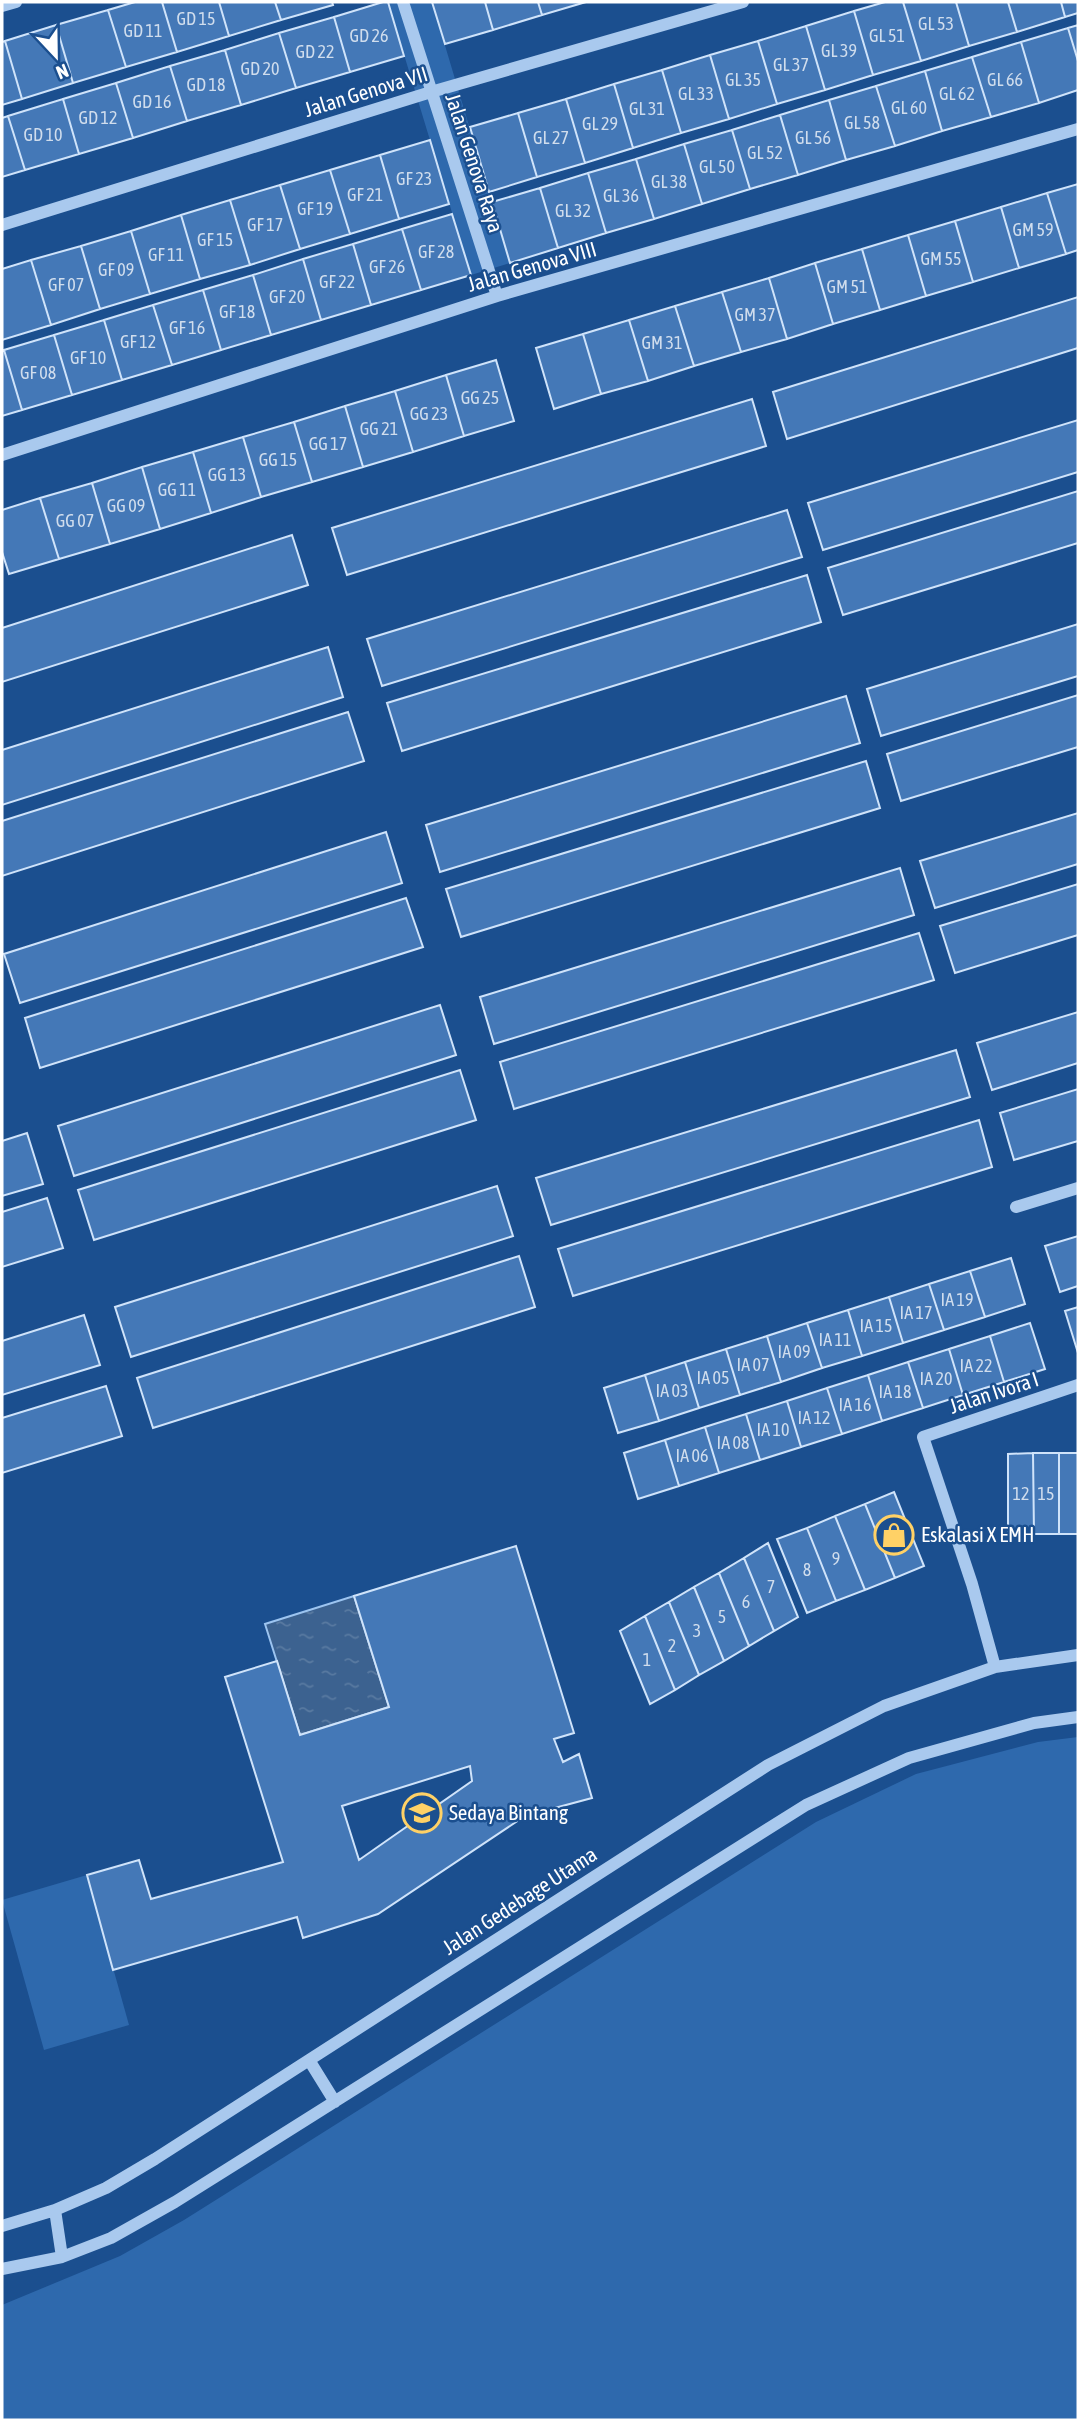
<svg xmlns="http://www.w3.org/2000/svg" width="1080" height="2422" font-family="'Asap Condensed',sans-serif">
	<style>
		.green { fill: #2e69ad }
		.water { fill: url(#water-ripples); stroke: #9cc4f0; stroke-width: 2 }
		.building { fill: #4478b7; stroke: #cfe3fa; stroke-width: 2; fill-rule: evenodd }
		.lines { fill: none; stroke-linecap: round; stroke-linejoin: round }
		.minor { stroke: #a9c9ee; stroke-width: 12 }
		.labels { text-anchor: middle; stroke-width: 5; stroke-linejoin: round; paint-order: stroke }
		.number-label { font-size: 18px; fill: #d0dded }
		.street-label { font-size: 21px; fill: #fff; stroke: #1b4f8f }
		.poi-label { font-size: 21px; fill: #fff; stroke: #1b4f8f; text-anchor: start }
	</style>
	<defs>
		<pattern id="water-ripples" width="26" height="14" patternUnits="userSpaceOnUse" patternTransform="scale(1.75)"><rect width="26" height="14" fill="#3c6290"/><path d="M2 4q2-2 4 0t4 0M15 11q2-2 4 0t4 0" fill="none" stroke="#597aa1"/></pattern>
	</defs>
	<rect width="100%" height="100%" fill="#1b4f8f"/>
	<path class="green" d="M388,2H432L510,263L471,275Z
		M1078,1737V2420H3L2,2305L120,2256L184,2220L816,1822L916,1774L1038,1742Z
		M87,1875L129,2025L44,2050L2,1900Z"/>
	<path class="water" d="M354,1596L389,1707L300,1735L265,1624Z"/>
	<path class="building" d="M135,2H162L177,52L126,67L108,10Z
		M162,2H219L229,36L177,52Z
		M219,2H275L281,20L229,36Z
		M275,2H332L333,5L281,20Z
		M383,2H388L404,56L350,72L334,17Z
		M432,2H485L493,30L445,44Z
		M485,2H538L542,15L493,30Z
		M538,2H586L542,15Z
		M885,2H903L921,61L873,75L854,11Z
		M903,2H956L969,46L921,61Z
		M956,2H1008L1017,32L969,46Z
		M1008,2H1061L1065,17L1017,32Z
		M1061,2H1078V13L1065,17Z
		M108,10L126,67L73,83L56,25Z
		M854,11L873,75L825,90L806,26Z
		M334,17L350,72L296,88L279,33Z
		M56,25L73,83L22,99L5,41Z
		M1078,25V61L1068,28Z
		M806,26L825,90L777,104L758,41Z
		M1068,28L1078,61V90L1039,103L1021,42Z
		M279,33L296,88L241,105L225,50Z
		M5,41L22,99L2,105V42Z
		M758,41L777,104L729,119L710,55Z
		M1021,42L1039,103L991,117L972,57Z
		M225,50L241,105L187,121L170,66Z
		M710,55L729,119L681,133L662,70Z
		M972,57L991,117L942,131L925,71Z
		M170,66L187,121L133,138L116,83Z
		M662,70L681,133L633,148L614,84Z
		M925,71L942,131L895,146L876,86Z
		M116,83L133,138L79,154L63,99Z
		M614,84L633,148L585,163L566,99Z
		M876,86L895,146L846,160L829,100Z
		M63,99L79,154L25,170L8,116Z
		M566,99L585,163L537,177L518,113Z
		M829,100L846,160L798,175L780,115Z
		M518,113L537,177L489,192L470,127Z
		M780,115L798,175L750,189L732,130Z
		M8,116L25,170L2,177V118Z
		M732,130L750,189L702,204L684,144Z
		M430,140L449,204L399,219L380,155Z
		M684,144L702,204L654,219L636,159Z
		M380,155L399,219L350,234L330,170Z
		M636,159L654,219L606,233L588,173Z
		M330,170L350,234L300,249L280,185Z
		M588,173L606,233L558,248L540,188Z
		M1078,184V250L1066,254L1047,193Z
		M280,185L300,249L250,265L230,200Z
		M540,188L558,248L510,263L492,202Z
		M1047,193L1066,254L1019,268L1001,207Z
		M230,200L250,265L200,279L181,215Z
		M1001,207L1019,268L973,282L955,221Z
		M452,214L471,275L421,290L402,229Z
		M181,215L200,279L150,294L131,231Z
		M955,221L973,282L926,296L908,235Z
		M402,229L421,290L371,305L353,244Z
		M131,231L150,294L100,309L81,246Z
		M908,235L926,296L880,310L862,249Z
		M353,244L371,305L321,320L303,259Z
		M81,246L100,309L51,325L31,260Z
		M862,249L880,310L833,324L815,263Z
		M303,259L321,320L271,335L253,275Z
		M31,260L51,325L2,340V269Z
		M815,263L833,324L787,339L769,278Z
		M253,275L271,335L221,350L203,290Z
		M769,278L787,339L741,352L722,292Z
		M203,290L221,350L172,365L153,305Z
		M722,292L741,352L694,366L675,306Z
		M1078,297V348L787,439L773,392Z
		M153,305L172,365L122,380L104,320Z
		M675,306L694,366L648,381L629,320Z
		M104,320L122,380L72,395L54,335Z
		M629,320L648,381L601,394L583,334Z
		M583,334L601,394L554,409L536,348Z
		M54,335L72,395L22,410L4,350Z
		M4,350L22,410L2,416V351Z
		M496,360L514,421L464,436L446,375Z
		M446,375L464,436L413,452L395,391Z
		M395,391L413,452L363,467L345,406Z
		M752,399L766,446L347,575L332,528Z
		M345,406L363,467L312,482L294,422Z
		M1078,420V472L823,550L808,503Z
		M294,422L312,482L261,497L243,437Z
		M243,437L261,497L211,513L193,452Z
		M193,452L211,513L160,529L142,467Z
		M142,467L160,529L110,544L92,483Z
		M92,483L110,544L59,559L40,498Z
		M1078,491V543L843,615L828,568Z
		M40,498L59,559L9,574L2,552V510Z
		M787,510L802,557L382,686L367,639Z
		M292,535L308,585L2,682V628Z
		M807,575L821,622L402,751L387,703Z
		M1078,624V676L881,736L867,689Z
		M328,647L343,697L2,805V750Z
		M1078,695V747L901,801L887,754Z
		M846,696L860,743L440,872L426,825Z
		M348,712L364,761L2,876V821Z
		M866,761L880,808L461,937L446,889Z
		M1078,813V864L935,908L920,861Z
		M386,832L402,883L20,1003L4,954Z
		M900,868L914,915L494,1044L480,997Z
		M1078,884V935L955,973L940,926Z
		M406,898L423,947L40,1068L25,1018Z
		M919,933L934,980L514,1109L500,1062Z
		M440,1005L456,1055L74,1176L58,1126Z
		M1078,1012V1063L992,1090L977,1043Z
		M956,1050L970,1097L551,1225L536,1178Z
		M460,1070L476,1120L94,1240L78,1190Z
		M1078,1089V1141L1014,1160L1000,1113Z
		M979,1120L992,1167L573,1296L558,1249Z
		M27,1133L43,1184L2,1196V1141Z
		M497,1186L513,1236L131,1357L115,1307Z
		M47,1198L63,1248L2,1267V1212Z
		M1078,1236V1286L1060,1292L1045,1246Z
		M519,1256L535,1307L153,1428L137,1378Z
		M1011,1258L1025,1304L985,1317L970,1271Z
		M970,1271L985,1317L944,1330L929,1284Z
		M929,1284L944,1330L903,1343L889,1297Z
		M889,1297L903,1343L862,1356L848,1310Z
		M1078,1307V1353L1065,1311Z
		M848,1310L862,1356L822,1368L807,1323Z
		M84,1315L100,1365L2,1395V1341Z
		M807,1323L822,1368L781,1382L767,1336Z
		M1030,1323L1045,1369L1004,1382L990,1336Z
		M767,1336L781,1382L740,1395L726,1349Z
		M990,1336L1004,1382L963,1395L949,1349Z
		M726,1349L740,1395L699,1408L685,1362Z
		M949,1349L963,1395L923,1408L908,1362Z
		M685,1362L699,1408L659,1421L645,1375Z
		M908,1362L923,1408L882,1421L868,1375Z
		M645,1375L659,1421L618,1433L604,1388Z
		M868,1375L882,1421L842,1434L827,1388Z
		M106,1386L122,1436L2,1473V1418Z
		M827,1388L842,1434L801,1447L787,1401Z
		M787,1401L801,1447L760,1460L746,1414Z
		M746,1414L760,1460L719,1473L705,1427Z
		M705,1427L719,1473L679,1486L665,1440Z
		M665,1440L679,1486L638,1499L624,1453Z
		M1033,1453L1034,1534H1008V1454Z
		M1033,1453H1059V1534H1034Z
		M1059,1453H1078V1534H1059Z
		M894,1492L924,1566L895,1578L865,1504Z
		M865,1504L895,1578L865,1590L835,1516Z
		M835,1516L865,1590L836,1601L807,1528Z
		M807,1528L836,1601L807,1613L777,1539Z
		M768,1543L798,1617L774,1631L744,1558Z
		M516,1546L574,1733L554,1739L563,1762L579,1754L592,1798L525,1816L378,1914L303,1938L297,1917L113,1970L87,1875L139,1860L151,1899L283,1862L225,1677L277,1661L300,1735L389,1707L354,1596ZM470,1766L472,1781L359,1860L342,1806Z
		M744,1558L774,1631L749,1646L719,1573Z
		M719,1573L749,1646L724,1661L694,1587Z
		M694,1587L724,1661L699,1675L669,1602Z
		M669,1602L699,1675L675,1690L645,1616Z
		M645,1616L675,1690L650,1704L620,1631Z"/>
	<g class="lines">
		<path class="minor" d="M403,2L497,296
			M2,6L16,2
			M2,225L431,92L743,2
			M2,455L497,296L1078,129
			M1016,1207L1078,1188
			M995,1667L972,1584L923,1437L1078,1385
			M309,2060L335,2102
			M55,2210L62,2257
			M2,2226L55,2210L106,2188L155,2159L768,1765L884,1706L995,1667L1078,1655
			M2,2269L62,2257L111,2238L175,2202L806,1805L909,1758L1034,1723L1078,1717"/>
	</g>
	<defs>
		<g id="shop-ring" transform="scale(2.0125)"><circle r="9.5" fill="#1b4f8f" stroke="#ffd166" stroke-width="1.5"/><path d="M-5-2.5h2.3a2.7 3.5 0 0 1 5.4 0H5L5.5 6h-11ZM-1.5-2.5h3a1.5 2.3 0 0 0-3 0Z" fill="#ffd166"/></g>
		<g id="school-ring" transform="scale(2.0125)"><circle r="9.5" fill="#1b4f8f" stroke="#ffd166" stroke-width="1.5"/><path d="M0-5L7-2L0 1L-7-2ZM-4 1L0 2.5L4 1V4Q0 6-4 4Z" fill="#ffd166"/></g>
	</defs>
	<g fill-rule="evenodd">
		<use href="#shop-ring" x="894" y="1535"/>
		<use href="#school-ring" x="422" y="1813"/>
	</g>
	<g class="labels">
		<g class="number-label">
			<text x="196" y="25">GD 15</text>
			<text x="936" y="30">GL 53</text>
			<text x="143" y="37">GD 11</text>
			<text x="369" y="42">GD 26</text>
			<text x="887" y="42">GL 51</text>
			<text x="839" y="57">GL 39</text>
			<text x="315" y="58">GD 22</text>
			<text x="791" y="71">GL 37</text>
			<text x="260" y="75">GD 20</text>
			<text x="743" y="86">GL 35</text>
			<text x="1005" y="86">GL 66</text>
			<text x="206" y="91">GD 18</text>
			<text x="696" y="100">GL 33</text>
			<text x="957" y="100">GL 62</text>
			<text x="152" y="108">GD 16</text>
			<text x="909" y="114">GL 60</text>
			<text x="647" y="115">GL 31</text>
			<text x="98" y="124">GD 12</text>
			<text x="862" y="129">GL 58</text>
			<text x="600" y="130">GL 29</text>
			<text x="43" y="141">GD 10</text>
			<text x="551" y="144">GL 27</text>
			<text x="813" y="144">GL 56</text>
			<text x="765" y="159">GL 52</text>
			<text x="717" y="173">GL 50</text>
			<text x="414" y="185">GF 23</text>
			<text x="669" y="188">GL 38</text>
			<text x="365" y="201">GF 21</text>
			<text x="621" y="202">GL 36</text>
			<text x="315" y="215">GF 19</text>
			<text x="573" y="217">GL 32</text>
			<text x="265" y="231">GF 17</text>
			<text x="1033" y="236">GM 59</text>
			<text x="215" y="246">GF 15</text>
			<text x="436" y="258">GF 28</text>
			<text x="166" y="261">GF 11</text>
			<text x="941" y="265">GM 55</text>
			<text x="387" y="273">GF 26</text>
			<text x="116" y="276">GF 09</text>
			<text x="337" y="288">GF 22</text>
			<text x="66" y="291">GF 07</text>
			<text x="847" y="293">GM 51</text>
			<text x="287" y="303">GF 20</text>
			<text x="237" y="318">GF 18</text>
			<text x="755" y="321">GM 37</text>
			<text x="187" y="334">GF 16</text>
			<text x="138" y="348">GF 12</text>
			<text x="662" y="349">GM 31</text>
			<text x="88" y="364">GF 10</text>
			<text x="38" y="379">GF 08</text>
			<text x="480" y="404">GG 25</text>
			<text x="429" y="420">GG 23</text>
			<text x="379" y="435">GG 21</text>
			<text x="328" y="450">GG 17</text>
			<text x="278" y="466">GG 15</text>
			<text x="227" y="481">GG 13</text>
			<text x="177" y="496">GG 11</text>
			<text x="126" y="512">GG 09</text>
			<text x="75" y="527">GG 07</text>
			<text x="957" y="1306">IA 19</text>
			<text x="916" y="1319">IA 17</text>
			<text x="876" y="1332">IA 15</text>
			<text x="835" y="1346">IA 11</text>
			<text x="794" y="1358">IA 09</text>
			<text x="753" y="1371">IA 07</text>
			<text x="976" y="1372">IA 22</text>
			<text x="713" y="1384">IA 05</text>
			<text x="936" y="1385">IA 20</text>
			<text x="672" y="1397">IA 03</text>
			<text x="895" y="1398">IA 18</text>
			<text x="855" y="1411">IA 16</text>
			<text x="814" y="1424">IA 12</text>
			<text x="773" y="1436">IA 10</text>
			<text x="733" y="1449">IA 08</text>
			<text x="692" y="1462">IA 06</text>
			<text x="1021" y="1500">12</text>
			<text x="1046" y="1500">15</text>
			<text x="836" y="1565">9</text>
			<text x="807" y="1576">8</text>
			<text x="771" y="1593">7</text>
			<text x="746" y="1608">6</text>
			<text x="722" y="1623">5</text>
			<text x="697" y="1637">3</text>
			<text x="672" y="1652">2</text>
			<text x="647" y="1666">1</text>
		</g>
		<g class="street-label">
			<text transform="translate(366 92) rotate(-17)" y="7">Jalan Genova VII</text>
			<text transform="translate(474 163) rotate(72)" y="7">Jalan Genova Raya</text>
			<text transform="translate(532 267) rotate(-16)" y="7">Jalan Genova VIII</text>
			<text transform="translate(994 1393) rotate(-18)" y="7">Jalan Ivora I</text>
			<text transform="translate(520 1901) rotate(-33)" y="7">Jalan Gedebage Utama</text>
		</g>
		<g class="poi-label">
			<text x="921" y="1542">Eskalasi X EMH</text>
			<text x="449" y="1820">Sedaya Bintang</text>
		</g>
	</g>
	<rect width="1080" height="2422" fill="none" stroke="#ffffff" stroke-width="7"/>
	<g transform="translate(56 56) rotate(158)" stroke="#1b4f8f" stroke-width="5" paint-order="stroke">
	<path d="M0-5L12 26L0 18L-12 26Z" fill="#ffffff"/>
	<text y="-10" font-size="19" font-weight="bold" text-anchor="middle" fill="#ffffff">N</text>
	</g>
</svg>
